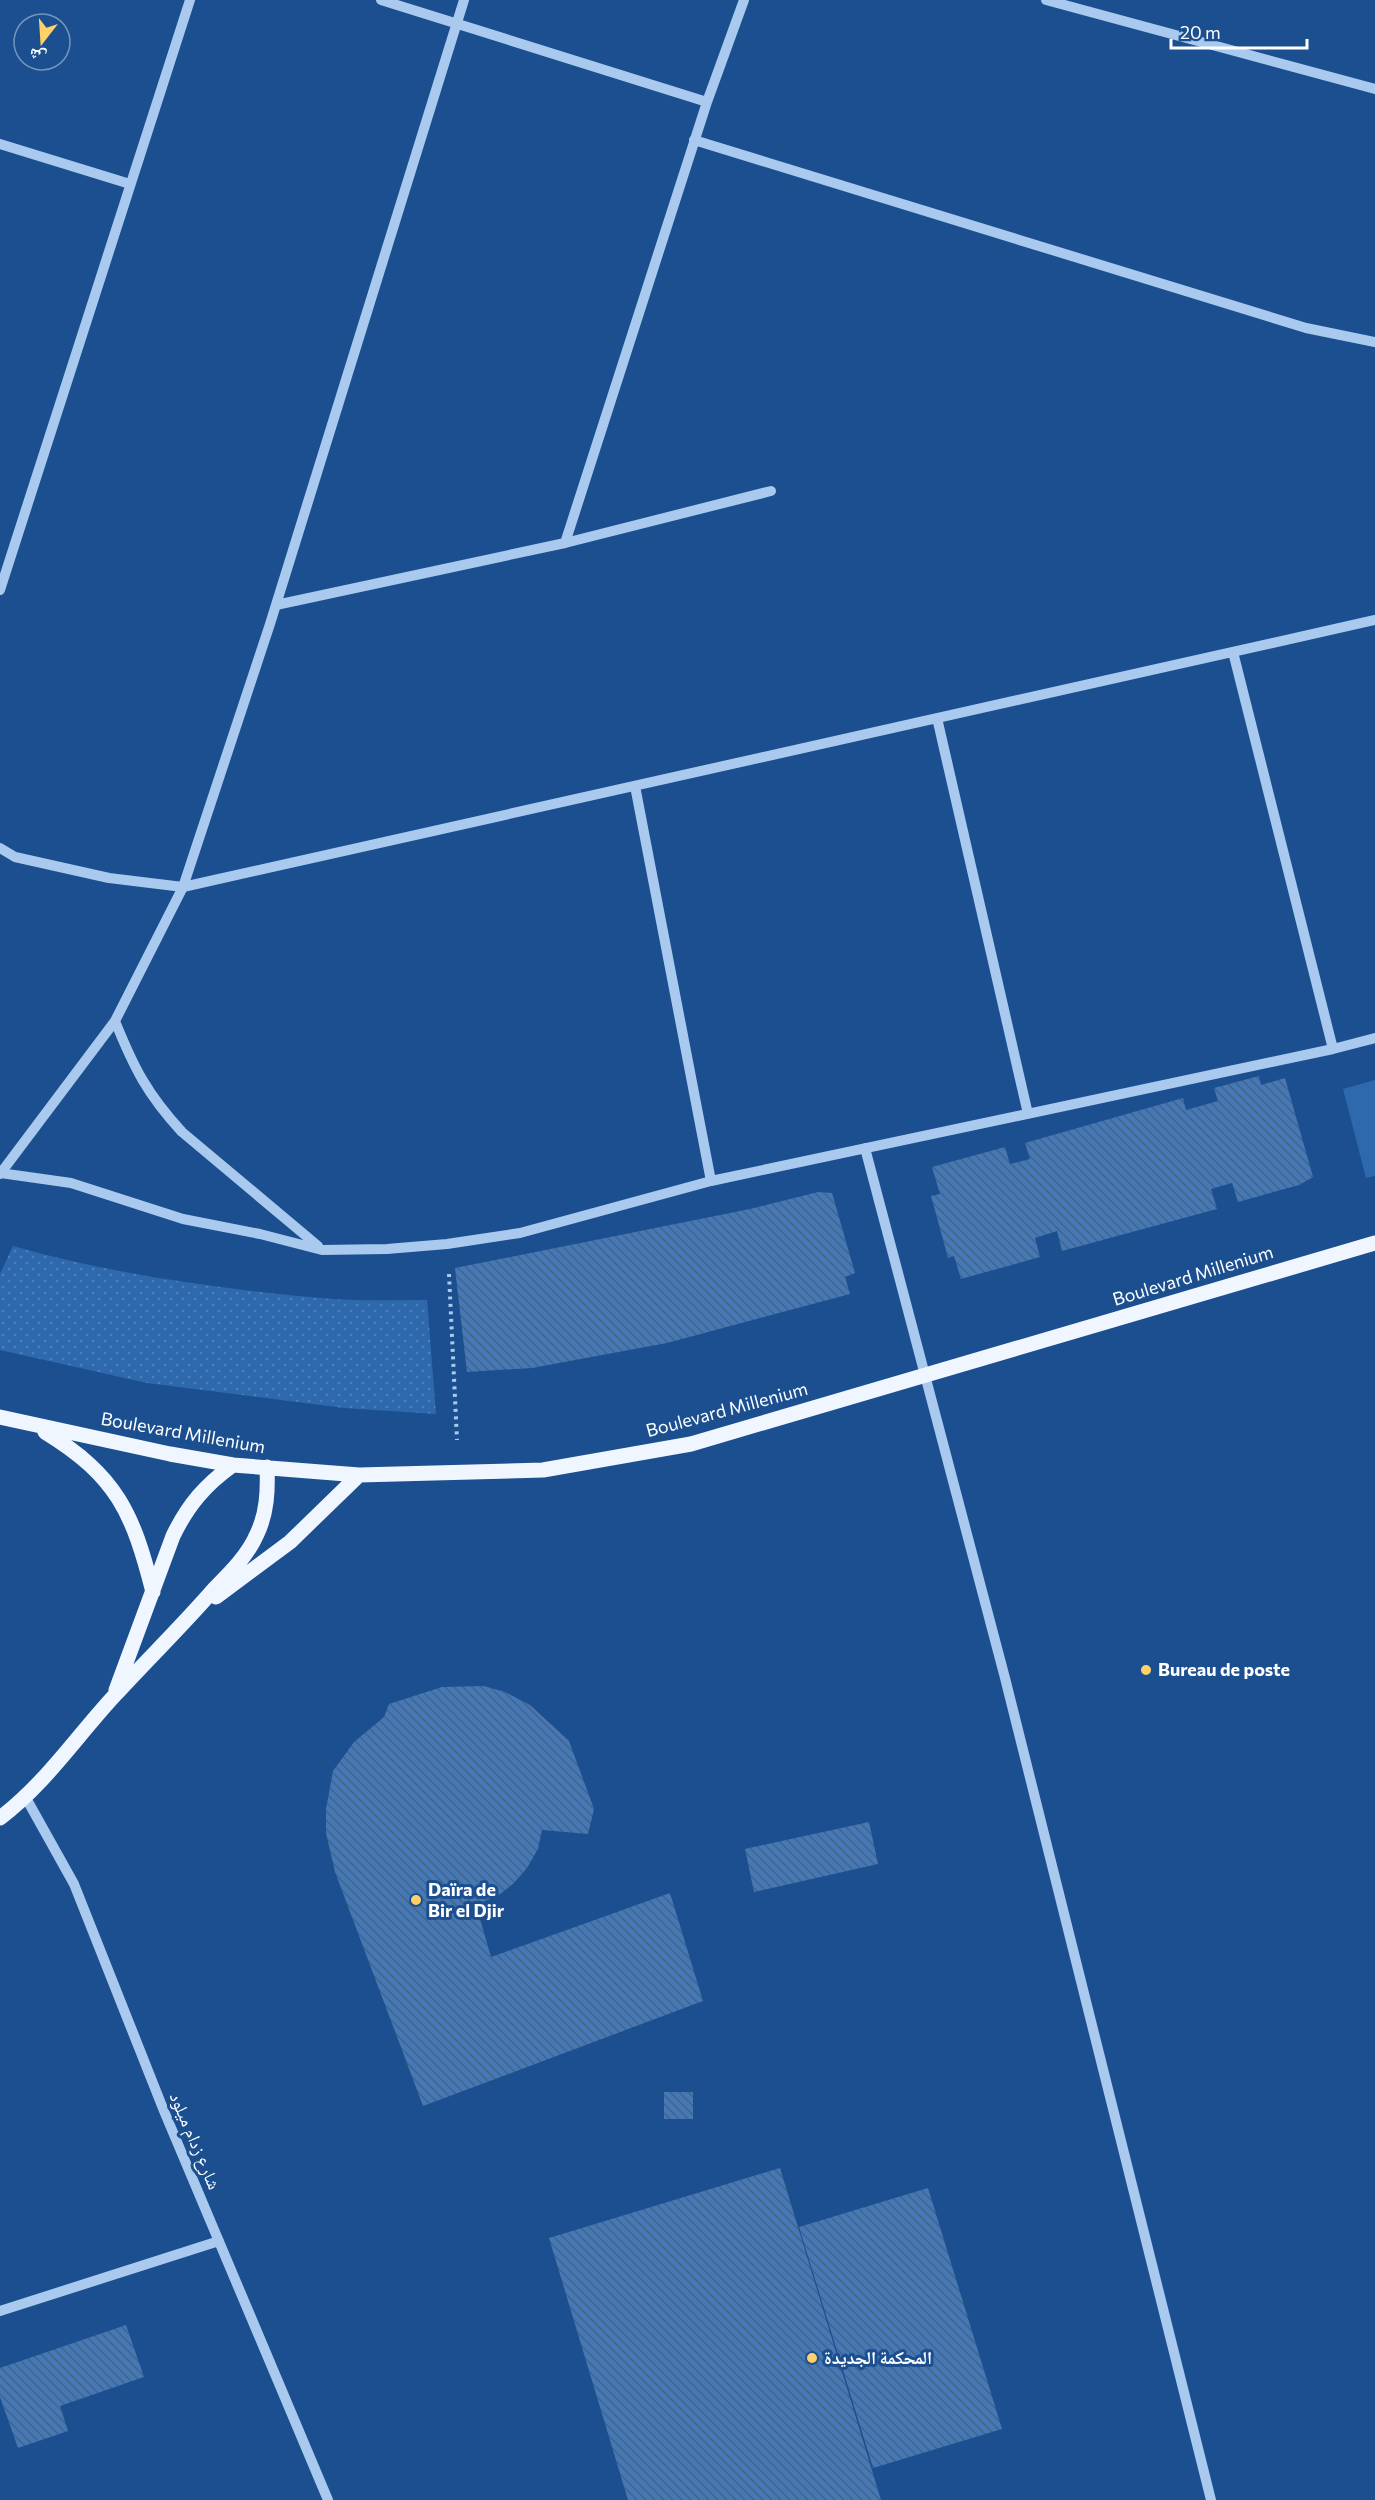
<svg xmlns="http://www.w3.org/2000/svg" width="1375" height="2500" font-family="Commissioner,'Noto Naskh Arabic',sans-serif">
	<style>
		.grass { fill: #2e69ad }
		.garden { fill: url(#garden-dots) }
		.building { fill: url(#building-back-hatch) }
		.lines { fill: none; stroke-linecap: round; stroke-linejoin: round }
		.path { stroke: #a9c9ee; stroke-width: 4; stroke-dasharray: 3 4.5; stroke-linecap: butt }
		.minor { stroke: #a9c9ee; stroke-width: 10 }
		.major { stroke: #f0f6ff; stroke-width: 15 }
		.poi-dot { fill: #ffd166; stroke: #1b4f8f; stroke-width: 2 }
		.labels { text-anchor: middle; stroke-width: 6; stroke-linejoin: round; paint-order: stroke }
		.street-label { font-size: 18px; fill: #fff; stroke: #1b4f8f }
		.poi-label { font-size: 18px; font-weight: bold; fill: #fff; stroke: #1b4f8f; text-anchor: start }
	</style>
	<defs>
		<pattern id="garden-dots" width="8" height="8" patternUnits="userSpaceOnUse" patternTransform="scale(1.5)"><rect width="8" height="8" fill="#2e69ad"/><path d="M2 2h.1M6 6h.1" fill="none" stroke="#4d80b9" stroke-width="1.8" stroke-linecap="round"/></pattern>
		<pattern id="building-back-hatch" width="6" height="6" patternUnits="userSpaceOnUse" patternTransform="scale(1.5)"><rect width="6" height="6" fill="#4478b7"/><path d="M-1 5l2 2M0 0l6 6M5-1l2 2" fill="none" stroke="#486282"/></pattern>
	</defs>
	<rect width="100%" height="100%" fill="#1b4f8f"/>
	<path class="grass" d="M1375,1080V1176L1366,1178L1343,1089Z"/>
	<path class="garden" d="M13,1246C115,1275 227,1290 332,1299C363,1301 395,1300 427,1300L436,1414L344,1408L147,1383L0,1350V1274Z"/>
	<path class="building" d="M1259,1076L1261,1085L1285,1078L1313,1177L1299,1185L1238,1202L1232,1183L1211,1189L1217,1209L1062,1251L1057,1231L1035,1238L1040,1257L961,1279L954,1256L948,1258L931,1196L940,1194L932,1167L1005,1147L1010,1164L1030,1159L1025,1143L1183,1098L1186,1110L1218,1101L1214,1088Z
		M818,1192L832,1193L855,1273L845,1277L850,1294L667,1343L532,1368L467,1372L455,1268L750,1209Z
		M484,1686L505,1692L530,1705L569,1741L594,1809L588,1834L542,1830L538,1849L527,1868L514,1883L499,1895L476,1905L491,1957L670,1893L703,2001L423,2106L335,1872L326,1833V1809L333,1771L354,1742L384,1717L389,1704L442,1687Z
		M869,1822L878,1864L754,1892L745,1849Z
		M664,2092H693V2119H664Z
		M780,2168L881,2500H628L549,2238Z
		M928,2188L1002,2429L873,2468L799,2227Z
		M126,2325L144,2377L60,2406L68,2431L18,2448L0,2397V2368Z"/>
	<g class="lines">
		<path class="path" d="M449,1274L457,1440"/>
		<path class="minor" d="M381,0L707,102
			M1046,0L1375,89
			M694,140L1306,328L1375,342
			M0,144L130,184
			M565,543L707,102L744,0
			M0,590L190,0
			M276,605L565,543L771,491
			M1233,652L1333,1049
			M937,718L1028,1114
			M635,786L711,1181
			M0,848L15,857L109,878L183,887L1375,620
			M115,1021C134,1068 147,1094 182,1132L318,1246
			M865,1148L1005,1678L1211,2500
			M0,1173L71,1183L183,1219L260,1234L322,1250L387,1249L447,1244L520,1233L711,1181L1333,1049L1375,1038
			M0,1174L115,1021L183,887L270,624L464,0
			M26,1798L74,1884L164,2111L328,2500
			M0,2311L219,2241"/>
		<path class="major" d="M0,1417L170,1454L233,1465L359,1475L543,1470L691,1444L1375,1243
			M45,1432C117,1476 133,1513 153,1592
			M216,1597L290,1542L359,1475
			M116,1690L173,1536C188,1505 205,1485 233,1465
			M0,1818C46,1783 76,1737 115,1695C148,1659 183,1625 215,1588C231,1572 248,1555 257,1534C267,1513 268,1491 267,1467"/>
	</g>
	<g class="poi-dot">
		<circle cx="1146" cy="1670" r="6"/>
		<circle cx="416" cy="1900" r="6"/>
		<circle cx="812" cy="2358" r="6"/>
	</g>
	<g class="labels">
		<g class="street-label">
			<text transform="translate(1193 1276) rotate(-17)" y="6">Boulevard Millenium</text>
			<text transform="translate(727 1410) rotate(-15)" y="6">Boulevard Millenium</text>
			<text transform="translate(183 1433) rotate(10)" y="6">Boulevard Millenium</text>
			<text transform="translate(195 2141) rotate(67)" y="6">شارع زدام ميلود</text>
		</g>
		<g class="poi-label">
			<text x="1158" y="1676">Bureau de poste</text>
			<text x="428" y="1896">Daïra de<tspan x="428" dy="21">Bir el Djir</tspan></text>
			<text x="824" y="2364">المحكمة الجديدة</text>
		</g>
	</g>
	<g transform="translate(42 42) rotate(197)"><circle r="28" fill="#1b4f8f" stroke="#7695bc" stroke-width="1.5"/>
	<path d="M0-4.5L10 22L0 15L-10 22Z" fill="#ffd166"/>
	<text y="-9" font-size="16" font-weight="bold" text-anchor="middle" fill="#ffffff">ش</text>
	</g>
	<path d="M1171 39v9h136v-9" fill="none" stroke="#ffffff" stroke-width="3"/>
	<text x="1180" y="39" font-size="18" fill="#ffffff" stroke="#1b4f8f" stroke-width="4.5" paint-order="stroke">20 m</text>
</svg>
